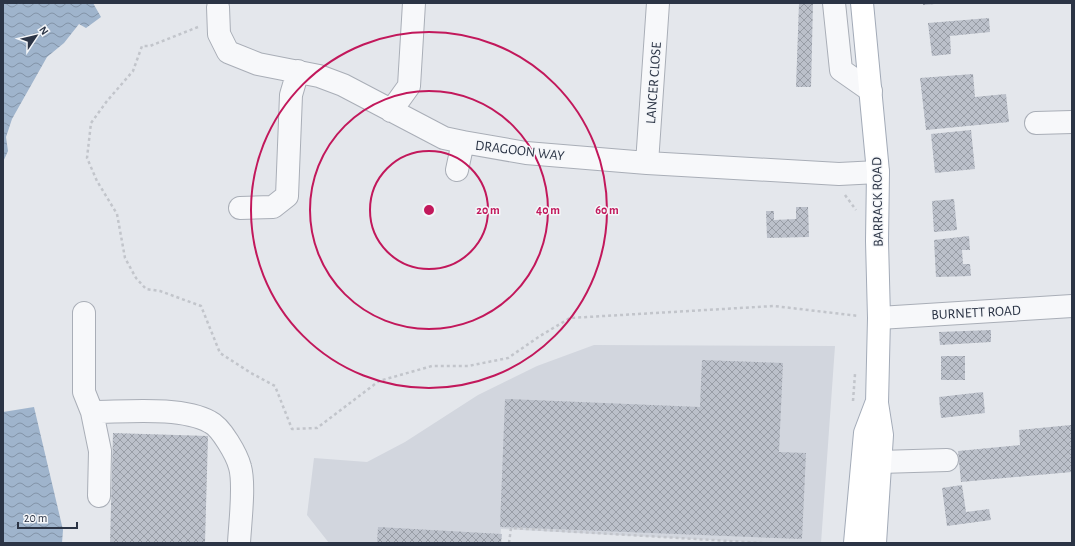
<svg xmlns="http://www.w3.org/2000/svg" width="1075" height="546" font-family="'Alegreya Sans',sans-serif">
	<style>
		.built { fill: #d2d6de }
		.water { fill: url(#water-waves) }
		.building { fill: url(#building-cross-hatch) }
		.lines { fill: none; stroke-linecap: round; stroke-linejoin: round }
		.minor-casing { stroke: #a9aeb7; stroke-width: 24 }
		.major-casing { stroke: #a3abb8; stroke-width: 24 }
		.path { stroke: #c2c5cb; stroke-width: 2.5; stroke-dasharray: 3 3; stroke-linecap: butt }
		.minor { stroke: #f7f8fa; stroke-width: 22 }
		.major { stroke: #fff; stroke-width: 22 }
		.ring { fill: none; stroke: #c2185b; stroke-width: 2 }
		.labels { text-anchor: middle; stroke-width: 3; stroke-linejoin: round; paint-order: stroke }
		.street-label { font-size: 14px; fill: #2b3445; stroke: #f4f6f9 }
		.centre { fill: #c2185b; stroke: #f4f6f9; stroke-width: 2 }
		.ring-label { font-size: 12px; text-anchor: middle; font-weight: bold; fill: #c2185b; stroke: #f4f6f9; stroke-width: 3; stroke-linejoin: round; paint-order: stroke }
	</style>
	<defs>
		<pattern id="water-waves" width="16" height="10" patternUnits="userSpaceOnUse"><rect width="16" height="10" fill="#9fb4cc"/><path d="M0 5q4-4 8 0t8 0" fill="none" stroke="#8293a7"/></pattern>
		<pattern id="building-cross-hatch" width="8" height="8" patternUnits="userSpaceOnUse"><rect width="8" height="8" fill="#bbc0ca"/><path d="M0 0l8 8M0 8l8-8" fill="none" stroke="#989da6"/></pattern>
	</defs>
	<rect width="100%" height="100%" fill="#e4e7ec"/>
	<path class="built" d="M594,345L835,346L821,543H768L501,529L500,543H329L307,515L314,458L367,462L405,442L478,395L537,366Z"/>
	<path class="water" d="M3,3H93L101,17L86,28L79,24L64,43L47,57L12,119L6,137L8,151L3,162Z
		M34,407L63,530L62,543H3V412Z"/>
	<path class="building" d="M799,3H813L811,87H796Z
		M923,3H935V4L923,5Z
		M989,18L990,32L950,36L951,54L932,56L928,23Z
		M973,74L975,97L1006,94L1009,122L926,130L920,78Z
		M971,130L975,169L935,173L931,134Z
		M954,199L957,230L934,232L932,201Z
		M796,207H808L809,237L767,238L766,211H774V220L796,219Z
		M969,236L970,250H962L963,264H970L971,276L936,277L934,240Z
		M991,330V342L940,345L939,332Z
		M941,356H965V380H941Z
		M702,360L783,363L779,452L806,453L802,539L500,527L505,399L700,407Z
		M983,392L985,413L941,418L939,397Z
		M1071,425L1072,472L961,482L958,451L1020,445L1019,430Z
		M113,433L208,436L205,543H110Z
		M962,485L966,512L989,509L991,520L947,526L942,488Z
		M378,527L502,534L501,543H377Z"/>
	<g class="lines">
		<g class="minor-casing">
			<path id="minor" d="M834,3L841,70L871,91
				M218,7L219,34L228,52L258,64L319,76L343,85L444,138L463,142L526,153L647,163L839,174L878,172
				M391,111L409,86L414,3
				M1036,123L1072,122
				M647,163L658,3
				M457,170L463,142
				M240,208L273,207L287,196L291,95L298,71
				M84,313V392L92,412L100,451L99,496
				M879,318L1072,306
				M92,412C125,412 181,406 210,422C221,427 237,455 240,467C245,485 240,523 239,543
				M880,462L947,460"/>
		</g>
		<g class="major-casing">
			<path id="major" d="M862,3L878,172L877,241L879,318L877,403L882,435L875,543
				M855,543L865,433L876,404"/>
		</g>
		<path class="path" d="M198,27L150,46H142L133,71L107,101L91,123L87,158L97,181L117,214L125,258L136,278L146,289L160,291L201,306L220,353L251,373L275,386L292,429L317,428L379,381L432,366H468L508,358L540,336L570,318L774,306L859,316
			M845,195L856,210
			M853,401L855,374
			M509,543L511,528L763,543"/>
		<use href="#minor" class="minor"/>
		<use href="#major" class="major"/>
	</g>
	<g class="ring">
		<circle cx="429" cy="210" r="59"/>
		<circle cx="429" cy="210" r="119"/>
		<circle cx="429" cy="210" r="178"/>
	</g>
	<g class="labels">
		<g class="street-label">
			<text transform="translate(653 83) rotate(-86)" y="5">LANCER CLOSE</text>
			<text transform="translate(520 150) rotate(7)" y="5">DRAGOON WAY</text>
			<text transform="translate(877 202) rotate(-91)" y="5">BARRACK ROAD</text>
			<text transform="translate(976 312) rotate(-3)" y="5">BURNETT ROAD</text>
		</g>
	</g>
	<circle cx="429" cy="210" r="6" class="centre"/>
	<g class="ring-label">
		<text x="488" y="214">20 m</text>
		<text x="548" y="214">40 m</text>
		<text x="607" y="214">60 m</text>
	</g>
	<rect width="1075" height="546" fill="none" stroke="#2b3445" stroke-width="8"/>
	<g transform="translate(36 36) rotate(55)" stroke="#f4f6f9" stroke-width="3" paint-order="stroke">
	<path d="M0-3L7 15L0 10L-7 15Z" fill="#2b3445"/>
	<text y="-6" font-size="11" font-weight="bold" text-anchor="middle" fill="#2b3445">N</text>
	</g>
	<path d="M18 522v6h59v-6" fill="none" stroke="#2b3445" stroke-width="2"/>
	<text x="24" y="522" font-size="12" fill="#2b3445" stroke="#f4f6f9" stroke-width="3" paint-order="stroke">20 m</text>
</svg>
